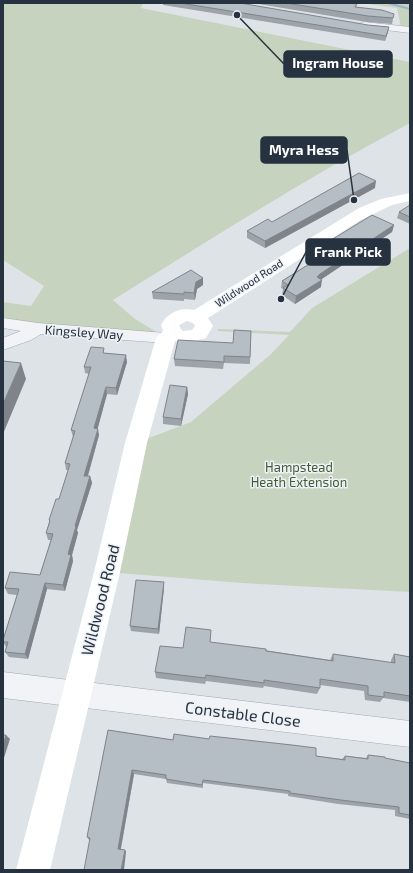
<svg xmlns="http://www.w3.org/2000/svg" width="413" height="873" font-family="'Exo 2',sans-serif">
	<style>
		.green { fill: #c6d3bf }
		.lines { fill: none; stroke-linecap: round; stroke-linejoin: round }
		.stream { stroke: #97b4ca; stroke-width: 2 }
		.street-casing { stroke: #a3aab2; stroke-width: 1 }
		.street { fill: #f1f3f6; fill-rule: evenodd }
		.secondary { fill: #fff; fill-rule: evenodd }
		.wall { fill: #9ca3a9 }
		.shaded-wall { fill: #7f848a }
		.building { fill: #b5bdc5; stroke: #7f848a }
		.labels { text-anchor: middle; stroke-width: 3; stroke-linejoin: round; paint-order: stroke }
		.far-street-label { font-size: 11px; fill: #273240; stroke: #eef2f6 }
		.street-label { font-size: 13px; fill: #273240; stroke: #eef2f6 }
		.park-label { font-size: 13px; fill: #3f5c33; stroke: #eef2f6 }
		.near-street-label { font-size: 16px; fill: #273240; stroke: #eef2f6 }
		.leader { fill: none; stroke: #273240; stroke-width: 1.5 }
		.callout-dot { fill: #273240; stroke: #eef2f6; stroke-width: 1.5 }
		.callout { fill: #273240; stroke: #273240; stroke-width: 1.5 }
		.callout-label { font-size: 14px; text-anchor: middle; font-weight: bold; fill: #fff }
	</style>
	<rect width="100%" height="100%" fill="#dee3e8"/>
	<path class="green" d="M3,3H143L141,8L410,62V123C308,177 211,239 113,300L135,319L166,338L3,323V302L31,306L44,286L3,260Z
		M360,3H409L410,28L401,27L397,8Z
		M410,248V592L242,583L107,572L136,443L191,422L271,354L289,335L218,331V329L290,332L312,308Z"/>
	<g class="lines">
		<path class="stream" d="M388,3L410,9"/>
		<g class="street-casing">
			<path id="street" d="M364,22L410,27V33L361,27L360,25L361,23Z
				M3,318L38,323L166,333L172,334L174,338L172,342L166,343L41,334L31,340L3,350V338L21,331L3,328Z
				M3,672L410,721V747L3,698Z"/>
		</g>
		<use href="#street" class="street"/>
		<path class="secondary" d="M410,193V201L392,205L359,221L208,318L213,326L206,338L186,344L175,341L147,443L120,572L50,870H16L94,572L125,443L156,338L163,331L161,325C167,313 180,307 194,310L359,208L381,199ZM187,321L193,323L195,326L192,330L183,331L181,329L179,325Z"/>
	</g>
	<path class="wall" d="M163,3H240L388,32L385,41L163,5Z
		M253,3H348L357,4L356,7L394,14L392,24L367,22Z
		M375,188L265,248L247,238V231L272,222Z
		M410,205V224L397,218L399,212Z
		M394,225L392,232L321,279V287L295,304L282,295L283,289L281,288L282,281L312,262L309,260L310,253Z
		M203,278V285L197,289L195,300L184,299V301L153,299L152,292Z
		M251,331L250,364L224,363L223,369L175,366L174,359L233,343Z
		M105,353L127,362L117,395L107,394L97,429L99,435L88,476H90L92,483L77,530L78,533L72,555L73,561L65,591L47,589L28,659L9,657L5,652L7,647H6L3,642V640L17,595L8,594L5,588L40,575L51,540H48L46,533L49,522V520L59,499L68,470H66L65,463L73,437L71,430L89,374L85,373L84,367Z
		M187,387L188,394L181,426L163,424V417Z
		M164,582V588L159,634L131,631L130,626Z
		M211,637L210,642L330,660L333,654L391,663V660L394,654L410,657V702L383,698L380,702L365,700L364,691L320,685V688L317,694L264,686L263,688L206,681L205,684L156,678L155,672Z
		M108,730L173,740L316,756L342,759L345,756L366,758L368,755L410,763V819L395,816V810L338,804L288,796V794L203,783V788L167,783L166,779L134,774L121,849L125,850L126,852L89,840L87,837Z"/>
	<path class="shaded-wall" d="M389,27L388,32L385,41L386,36Z
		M376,181L375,188L265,248V241Z
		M394,225L392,232L319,281L322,280L321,287L295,304L296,296L320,274Z
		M203,278V285L197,289L195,300L194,293L196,282Z
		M126,355L127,362L117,395L116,388Z
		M21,363L26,379L3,434V404Z
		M106,387L107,394L96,435L94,428Z
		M187,387L188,394L181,426V419Z
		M98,429L99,435L86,482L84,476Z
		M90,476L92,483L77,530L78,533L72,555L73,561L65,591L63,585L68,554L75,526Z
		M164,582V588L159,634L158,629Z
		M45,583L47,589L28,659L25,654Z
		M6,735L10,739L3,761V745Z
		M132,770L134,774L120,852L118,849Z
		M125,850L126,852L124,870H121Z"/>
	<path class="building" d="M180,3H240L368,25L389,27L386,36Z
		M286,3H348L357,4L355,7L382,10L394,14L393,18L368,16Z
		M359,173L376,181L265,241L247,231L268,219L272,222Z
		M410,205V217L399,212Z
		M372,215L394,225L320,274L317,277L322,280L296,296L283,288L288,285L282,281L319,258L310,253Z
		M191,270L203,278L196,282L194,293L184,292V294L152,292Z
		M234,330L251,331L250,357L224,356V362L174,359L178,340L233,343Z
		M91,347L104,348L103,353L126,355L116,388L106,387L94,428L98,429L84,476H90L75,526H76L68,554L71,555L63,585L45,583L25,654L5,652L8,642H3V640L19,589L5,588L10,572L40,575L53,534L46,533L50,521L49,520L56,499H59L70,464L65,463L75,431L71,430L91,367H84Z
		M3,361L21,363L3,404Z
		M170,385L187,387L181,419L163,417Z
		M136,580L164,582L158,629L130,626Z
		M186,627L211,630L210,642L266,649V651L333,661V654L395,663L394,654L410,657V696L384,692V697L368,695V686L320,679V688L264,680V683L206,675L205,678L155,672L160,646L183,648Z
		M108,730L173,740L174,734L209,739L210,736L292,745L316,748V756L345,760V756L368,759V755L385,757V758L410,763V815L399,813V807L341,800L290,793V791L203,780L202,785L166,779V775L132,770L118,849L125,850L121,870H84L90,838L87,837Z
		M3,735H6L3,745Z"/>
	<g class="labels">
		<g class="far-street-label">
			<text transform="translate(249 283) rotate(-33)" y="4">Wildwood Road</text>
		</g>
		<g class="street-label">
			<text transform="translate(84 332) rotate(4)" y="5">Kingsley Way</text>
		</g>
		<g class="park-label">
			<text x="299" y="472">Hampstead<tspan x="299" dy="15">Heath Extension</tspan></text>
		</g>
		<g class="near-street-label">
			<text transform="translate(100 600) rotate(-76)" y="6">Wildwood Road</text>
			<text transform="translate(243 714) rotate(7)" y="6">Constable Close</text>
		</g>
	</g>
	<path class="leader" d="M237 15L284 64M354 200L347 150M281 299L306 252"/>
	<g class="callout-dot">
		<circle cx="237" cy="15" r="4"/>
		<circle cx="354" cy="200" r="4"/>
		<circle cx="281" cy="299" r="4"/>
	</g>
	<g class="callout">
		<rect x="284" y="51" width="108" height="26" rx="4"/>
		<rect x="261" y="137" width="86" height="26" rx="4"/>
		<rect x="306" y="239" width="84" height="26" rx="4"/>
	</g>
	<g class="callout-label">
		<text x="338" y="68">Ingram House</text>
		<text x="304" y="155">Myra Hess</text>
		<text x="348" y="257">Frank Pick</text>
	</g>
	<rect width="413" height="873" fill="none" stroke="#273240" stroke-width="8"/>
</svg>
